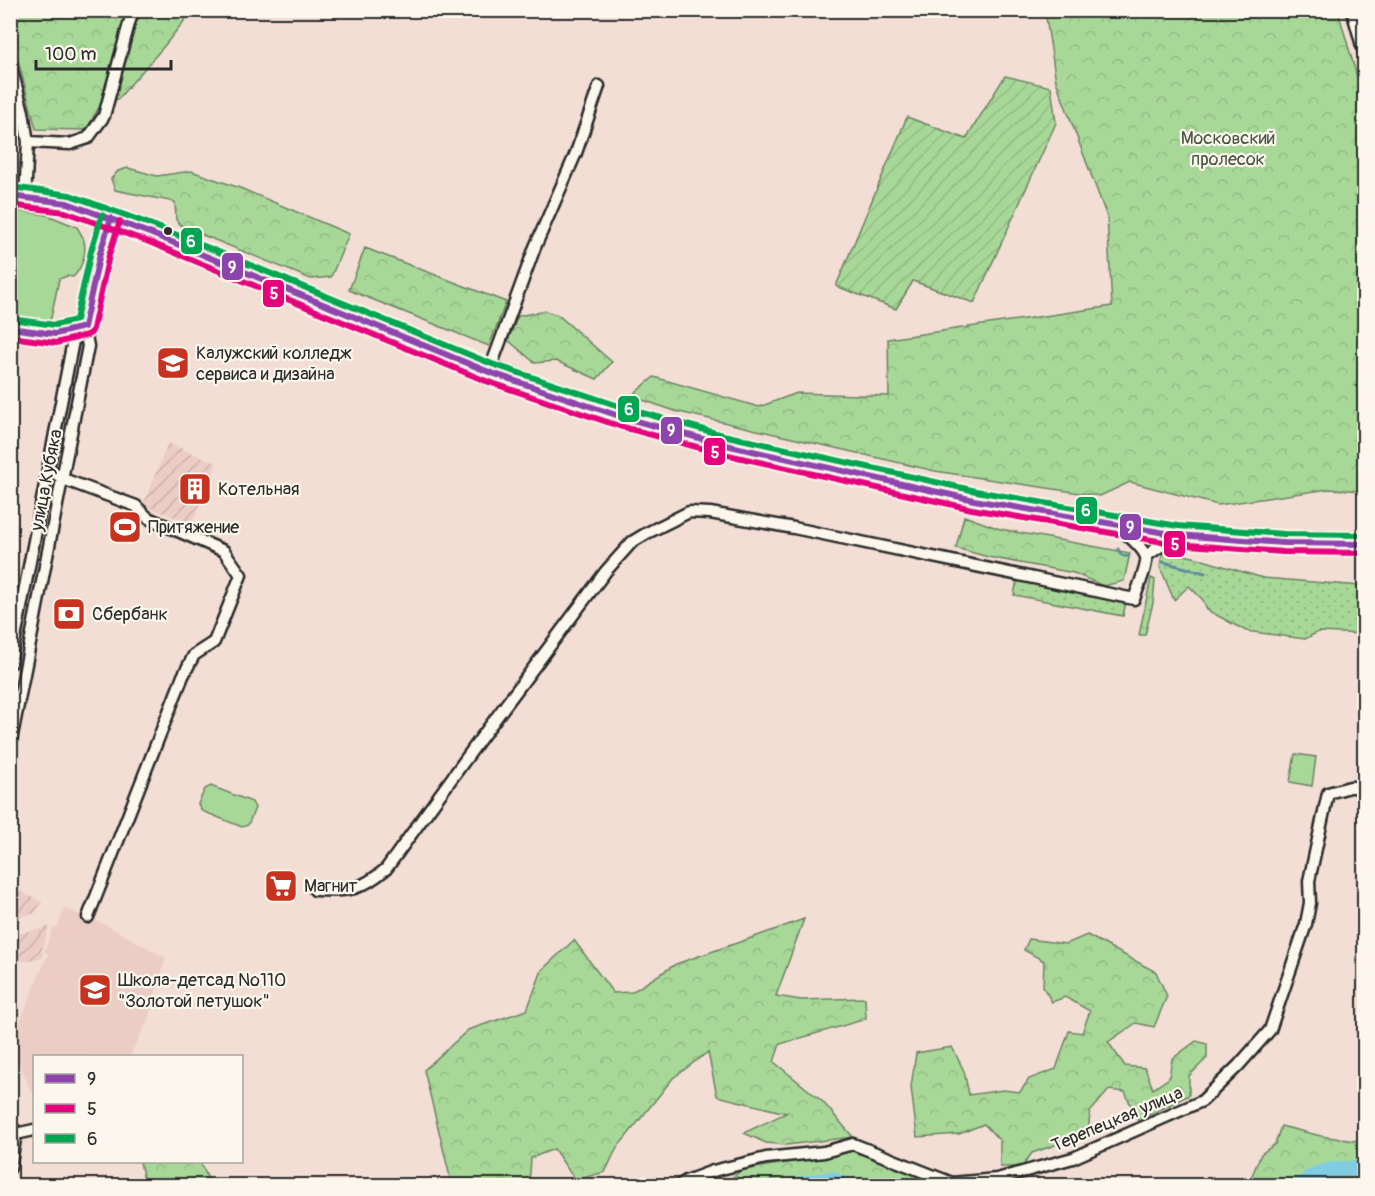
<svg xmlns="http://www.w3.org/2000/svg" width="1375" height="1196" font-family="Pangolin,sans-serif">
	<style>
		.built { fill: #eccdc5 }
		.industrial { fill: url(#industrial-furrows) }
		.grass { fill: url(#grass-dots); stroke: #6a8262; stroke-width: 1.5 }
		.forest { fill: url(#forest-crowns); stroke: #6a8262; stroke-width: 1.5 }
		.park { fill: #a8d898; stroke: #6a8262; stroke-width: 1.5 }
		.garden { fill: url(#garden-furrows); stroke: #6a8262; stroke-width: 1.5 }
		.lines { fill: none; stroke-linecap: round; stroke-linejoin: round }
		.stream { stroke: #5f8c99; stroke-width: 3 }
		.river { stroke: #81cce2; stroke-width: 16 }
		.minor-casing { stroke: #2b2b2b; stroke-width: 15 }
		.major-casing { stroke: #2b2b2b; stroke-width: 18 }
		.minor { stroke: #fbf7ec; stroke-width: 10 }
		.major { stroke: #fdde96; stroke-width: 14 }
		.bus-1-casing { stroke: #fbf7ec; stroke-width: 10 }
		.bus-2-casing { stroke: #fbf7ec; stroke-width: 10 }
		.bus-3-casing { stroke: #fbf7ec; stroke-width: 10 }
		.bus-1 { stroke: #8e44ad; stroke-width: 6 }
		.bus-2 { stroke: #e5007d; stroke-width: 6 }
		.bus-3 { stroke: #00a651; stroke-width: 6 }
		.bus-dot { fill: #2b2b2b; stroke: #fbf7ec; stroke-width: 2 }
		.labels { text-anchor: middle; stroke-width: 4.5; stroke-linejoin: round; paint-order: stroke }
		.park-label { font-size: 18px; fill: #4a5646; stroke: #fbf7ec }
		.poi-label { font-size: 18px; fill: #2b2b2b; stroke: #fbf7ec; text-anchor: start }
		.street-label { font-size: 18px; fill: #2b2b2b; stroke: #fbf7ec }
		.line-badge { stroke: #fbf7ec; stroke-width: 2 }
		.badge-label { font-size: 16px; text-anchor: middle; font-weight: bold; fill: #fff }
	</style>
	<defs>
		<pattern id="industrial-furrows" width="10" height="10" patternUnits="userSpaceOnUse" patternTransform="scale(1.5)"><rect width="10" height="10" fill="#eccdc5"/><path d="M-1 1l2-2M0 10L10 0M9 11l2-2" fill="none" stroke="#cbb0a9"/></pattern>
		<pattern id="grass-dots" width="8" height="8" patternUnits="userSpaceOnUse" patternTransform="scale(1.5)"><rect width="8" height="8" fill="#a8d898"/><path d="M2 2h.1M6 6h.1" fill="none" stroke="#91ba83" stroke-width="1.8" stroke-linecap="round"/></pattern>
		<pattern id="forest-crowns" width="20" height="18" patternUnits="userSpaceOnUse" patternTransform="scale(1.5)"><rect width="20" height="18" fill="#a8d898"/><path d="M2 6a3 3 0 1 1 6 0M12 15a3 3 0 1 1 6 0" fill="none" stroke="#91ba83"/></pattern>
		<pattern id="garden-furrows" width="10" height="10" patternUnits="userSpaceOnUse" patternTransform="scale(1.5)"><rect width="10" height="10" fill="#a8d898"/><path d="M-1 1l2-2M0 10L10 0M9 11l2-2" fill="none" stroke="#91ba83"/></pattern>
	</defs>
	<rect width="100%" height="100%" fill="#f2ded5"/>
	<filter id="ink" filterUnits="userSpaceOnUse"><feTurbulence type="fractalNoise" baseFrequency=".0167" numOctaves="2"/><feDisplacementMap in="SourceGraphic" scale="12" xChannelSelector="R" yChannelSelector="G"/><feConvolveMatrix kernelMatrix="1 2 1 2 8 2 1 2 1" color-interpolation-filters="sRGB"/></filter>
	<g filter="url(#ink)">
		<path class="built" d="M64,908L106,925L166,958L147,1022L130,1056H34V1093L31,1092L11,1043L48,954L44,952L53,928L58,926Z"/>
		<path class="industrial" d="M168,443L217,463L192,524L143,505Z
			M11,887L42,902L35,913L11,920Z
			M49,927L42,950L43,958L11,963V935Z"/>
		<path class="grass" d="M1165,551L1193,557L1263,578L1361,586L1364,634L1318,632L1305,639L1246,631L1207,610L1203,600L1189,586L1174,600L1160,567L1161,559Z
			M1151,578L1155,580L1153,603L1145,635H1139Z
			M1017,580L1126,602L1123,616L1014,595Z"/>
		<path class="forest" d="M10,11H192L165,45L118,99L98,109L86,130L36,129L11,33Z
			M1045,11H1338L1364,101V491L1329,489L1218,505L1130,482L1100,496L935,471L675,411L631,396L654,377L759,407L797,393L889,396L888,339L1112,306L1107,217L1056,81Z
			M128,168L157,176L191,171L240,188L349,234L331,277L311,279L183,227L176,220L175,202L115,190L111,179L118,171Z
			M365,248L506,302L489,346L349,290Z
			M545,311L558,315L612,362L597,379L556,361L535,363L508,340L518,316Z
			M964,516L1000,529L1130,553L1124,581L1103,586L1074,573L988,557L956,548Z
			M804,919L776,996L801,1000L865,998L866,1019L780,1044L774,1062L822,1101L853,1137L786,1145L766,1143L744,1133L786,1113L717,1096L708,1052L673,1078L622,1142C614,1149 611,1162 605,1172L575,1180L554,1149L531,1158L529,1185H452L424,1070L468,1030L527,1010L542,970L574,940L613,993L632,992L676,964L760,935Z
			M1087,935L1156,972L1167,996L1154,1027L1136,1023L1108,1042L1125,1066L1145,1068L1153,1089L1169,1078L1172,1059L1196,1041L1207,1044V1058L1189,1076V1095L1138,1121L1125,1092L1109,1090L1090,1112L1088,1134L1032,1153L1022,1167H1000V1141L984,1124L959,1134L917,1137L911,1087L916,1053L952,1047L964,1071L969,1095L1003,1090L1020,1092L1029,1079L1056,1069L1069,1031L1082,1033L1090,1011L1065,997L1052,1002L1043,987L1044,961L1024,950L1029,939L1066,944Z
			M1281,1126L1321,1136L1355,1141L1364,1135V1185H1248L1261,1154L1275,1144Z
			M854,1149L943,1185L723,1186L741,1170L825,1157Z
			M140,1162H200L211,1185H145Z"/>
		<path class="park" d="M11,210L47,215L77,227C79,231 83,236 84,241C87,254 82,268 73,277L67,276L59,279L51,318L43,324L11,318Z
			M1295,754L1316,757L1312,786L1290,782Z
			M211,786L252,802L255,808L248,825L242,827L202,811L198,804L205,789Z"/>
		<path class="garden" d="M1005,76L1051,87L1056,123L974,303L913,281L896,309L836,286L907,117L966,139Z"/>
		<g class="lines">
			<path class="stream" d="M1118,549C1120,554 1122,557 1128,556
				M1163,562L1205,573"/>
			<path class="river" d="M792,1186L832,1179L846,1186
				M1302,1186C1314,1167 1345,1170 1364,1168"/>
			<g class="minor-casing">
				<path id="minor" d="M1352,10L1364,53
					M10,63L23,112L28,142L25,198
					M28,142L70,144L88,138L104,116L130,20L134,10
					M10,328L55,334L84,327
					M489,372L535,247L576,153L599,86
					M49,469L63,479L136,506L148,518L224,551L241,575L214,642L194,655L183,676L88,917
					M1146,556L1177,535
					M10,664L73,341L84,327
					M10,746L88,346L84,327L100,253L111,218
					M315,890C349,891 358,892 386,869L481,738L606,571L632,542L647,533L689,512L710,513L794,528L1134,599C1137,590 1148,565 1146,557C1143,547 1124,532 1116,525
					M10,1128L14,1129L16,1134L34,1130
					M10,1168L16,1134
					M678,1186L686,1181L713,1171L766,1158L824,1152L853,1144L952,1183L997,1179L1073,1158L1202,1101L1238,1066L1270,1030L1306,924L1310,903L1309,881L1328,793L1350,787H1364"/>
			</g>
			<g class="major-casing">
				<path id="major" d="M10,196L67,203L152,234L489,372L622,417L721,444L974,500L1177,535L1284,543L1364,544"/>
			</g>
			<use href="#minor" class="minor"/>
			<use href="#major" class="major"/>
			<g class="bus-1-casing">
				<path id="bus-1" d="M10,196L67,203L152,234L489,372L622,417L721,444L974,500L1177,535L1284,543L1364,544
					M84,327L100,253L111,218
					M10,328L55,334L84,327"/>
			</g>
			<g class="bus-2-casing">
				<path id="bus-2" d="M10,205L65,212L149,242L486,381L619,426L719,453L972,509L1175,544L1283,552L1364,553
					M10,337L56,343L87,335L91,333L93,329L109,255L120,221"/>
			</g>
			<g class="bus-3-casing">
				<path id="bus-3" d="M11,187L70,195L155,226L492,364L625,408L723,435L976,491L1178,526L1284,534L1364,535
					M11,319L55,325L76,320L91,251L102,215"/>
			</g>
			<use href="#bus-1" class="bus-1"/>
			<use href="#bus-2" class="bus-2"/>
			<use href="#bus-3" class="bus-3"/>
		</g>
	</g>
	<defs>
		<g id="university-square" transform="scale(1.725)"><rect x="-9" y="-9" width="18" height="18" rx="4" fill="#c8321e" stroke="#fbf7ec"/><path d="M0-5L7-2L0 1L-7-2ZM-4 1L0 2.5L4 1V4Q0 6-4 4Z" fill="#fff"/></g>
		<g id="building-square" transform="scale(1.725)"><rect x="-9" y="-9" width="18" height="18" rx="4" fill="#c8321e" stroke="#fbf7ec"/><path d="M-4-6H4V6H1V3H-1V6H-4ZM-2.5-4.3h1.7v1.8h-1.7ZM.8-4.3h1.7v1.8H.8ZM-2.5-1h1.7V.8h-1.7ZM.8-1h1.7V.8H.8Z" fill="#fff"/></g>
		<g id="stadium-square" transform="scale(1.725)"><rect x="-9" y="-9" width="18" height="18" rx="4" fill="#c8321e" stroke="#fbf7ec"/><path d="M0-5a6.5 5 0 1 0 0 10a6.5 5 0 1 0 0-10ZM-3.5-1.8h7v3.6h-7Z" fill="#fff"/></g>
		<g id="bank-square" transform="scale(1.725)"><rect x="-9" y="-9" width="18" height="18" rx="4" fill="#c8321e" stroke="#fbf7ec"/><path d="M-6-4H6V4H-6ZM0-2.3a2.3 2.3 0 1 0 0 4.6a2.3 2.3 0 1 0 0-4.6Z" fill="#fff"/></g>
		<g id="supermarket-square" transform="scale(1.725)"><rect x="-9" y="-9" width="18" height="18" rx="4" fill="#c8321e" stroke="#fbf7ec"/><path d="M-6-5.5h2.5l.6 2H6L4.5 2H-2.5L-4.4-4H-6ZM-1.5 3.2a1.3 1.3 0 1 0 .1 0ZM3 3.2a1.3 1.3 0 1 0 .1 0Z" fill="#fff"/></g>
		<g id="school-square" transform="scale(1.725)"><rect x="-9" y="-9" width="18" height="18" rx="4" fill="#c8321e" stroke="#fbf7ec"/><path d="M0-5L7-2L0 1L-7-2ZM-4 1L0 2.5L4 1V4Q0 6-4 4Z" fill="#fff"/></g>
	</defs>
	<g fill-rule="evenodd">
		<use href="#university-square" x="173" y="363"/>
		<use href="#building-square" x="195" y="489"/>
		<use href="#stadium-square" x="125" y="527"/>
		<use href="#bank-square" x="69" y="614"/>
		<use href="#supermarket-square" x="281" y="886"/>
		<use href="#school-square" x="95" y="990"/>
	</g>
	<circle class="bus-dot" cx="168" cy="231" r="5"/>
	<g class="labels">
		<g class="park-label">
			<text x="1228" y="144">Московский<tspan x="1228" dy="21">пролесок</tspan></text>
		</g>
		<g class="poi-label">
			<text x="196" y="359">Калужский колледж<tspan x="196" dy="21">сервиса и дизайна</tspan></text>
			<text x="218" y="495">Котельная</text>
			<text x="148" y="533">Притяжение</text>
			<text x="92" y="620">Сбербанк</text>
			<text x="304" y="892">Магнит</text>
			<text x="118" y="986">Школа-детсад №110<tspan x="118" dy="21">"Золотой петушок"</tspan></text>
		</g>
		<g class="street-label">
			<text transform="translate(46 480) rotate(-79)" y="6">улица Кубяка</text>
			<text transform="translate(1117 1119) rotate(-23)" y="6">Терепецкая улица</text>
		</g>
	</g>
	<g class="line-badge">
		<rect x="180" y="227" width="23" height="28" rx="6" fill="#00a651"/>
		<rect x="221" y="252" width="23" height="29" rx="6" fill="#8e44ad"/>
		<rect x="262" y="279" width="23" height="29" rx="6" fill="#e5007d"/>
		<rect x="617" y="395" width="23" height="28" rx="6" fill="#00a651"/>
		<rect x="660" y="416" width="23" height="29" rx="6" fill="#8e44ad"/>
		<rect x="703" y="437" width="23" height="29" rx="6" fill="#e5007d"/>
		<rect x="1075" y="496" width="23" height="29" rx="6" fill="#00a651"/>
		<rect x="1119" y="513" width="23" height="28" rx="6" fill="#8e44ad"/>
		<rect x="1163" y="530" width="23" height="28" rx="6" fill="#e5007d"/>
	</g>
	<g class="badge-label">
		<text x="191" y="247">6</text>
		<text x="232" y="273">9</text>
		<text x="274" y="299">5</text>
		<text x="629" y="415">6</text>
		<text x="671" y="436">9</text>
		<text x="715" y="458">5</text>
		<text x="1086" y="516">6</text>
		<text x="1130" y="533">9</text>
		<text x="1175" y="550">5</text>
	</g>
	<rect width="1375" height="1196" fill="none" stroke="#fbf7ec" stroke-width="36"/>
	<rect x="18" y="18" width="1339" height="1160" fill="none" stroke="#2b2b2b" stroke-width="2" filter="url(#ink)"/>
	<rect x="33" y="1055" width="210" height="108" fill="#fbf7ec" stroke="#a8a59f" stroke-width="1.5"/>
	<rect x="45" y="1074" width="30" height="9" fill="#8e44ad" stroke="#a8a59f" stroke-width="1.5"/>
	<text x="87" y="1085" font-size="18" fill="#2b2b2b">9</text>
	<rect x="45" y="1104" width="30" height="9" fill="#e5007d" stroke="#a8a59f" stroke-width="1.5"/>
	<text x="87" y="1115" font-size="18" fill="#2b2b2b">5</text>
	<rect x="45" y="1134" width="30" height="9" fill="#00a651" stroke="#a8a59f" stroke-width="1.5"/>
	<text x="87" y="1145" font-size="18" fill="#2b2b2b">6</text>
	<path d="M36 60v9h135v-9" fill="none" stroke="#2b2b2b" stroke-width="3"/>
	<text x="45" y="60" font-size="18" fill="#2b2b2b" stroke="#fbf7ec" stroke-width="4.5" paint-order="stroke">100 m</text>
</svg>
